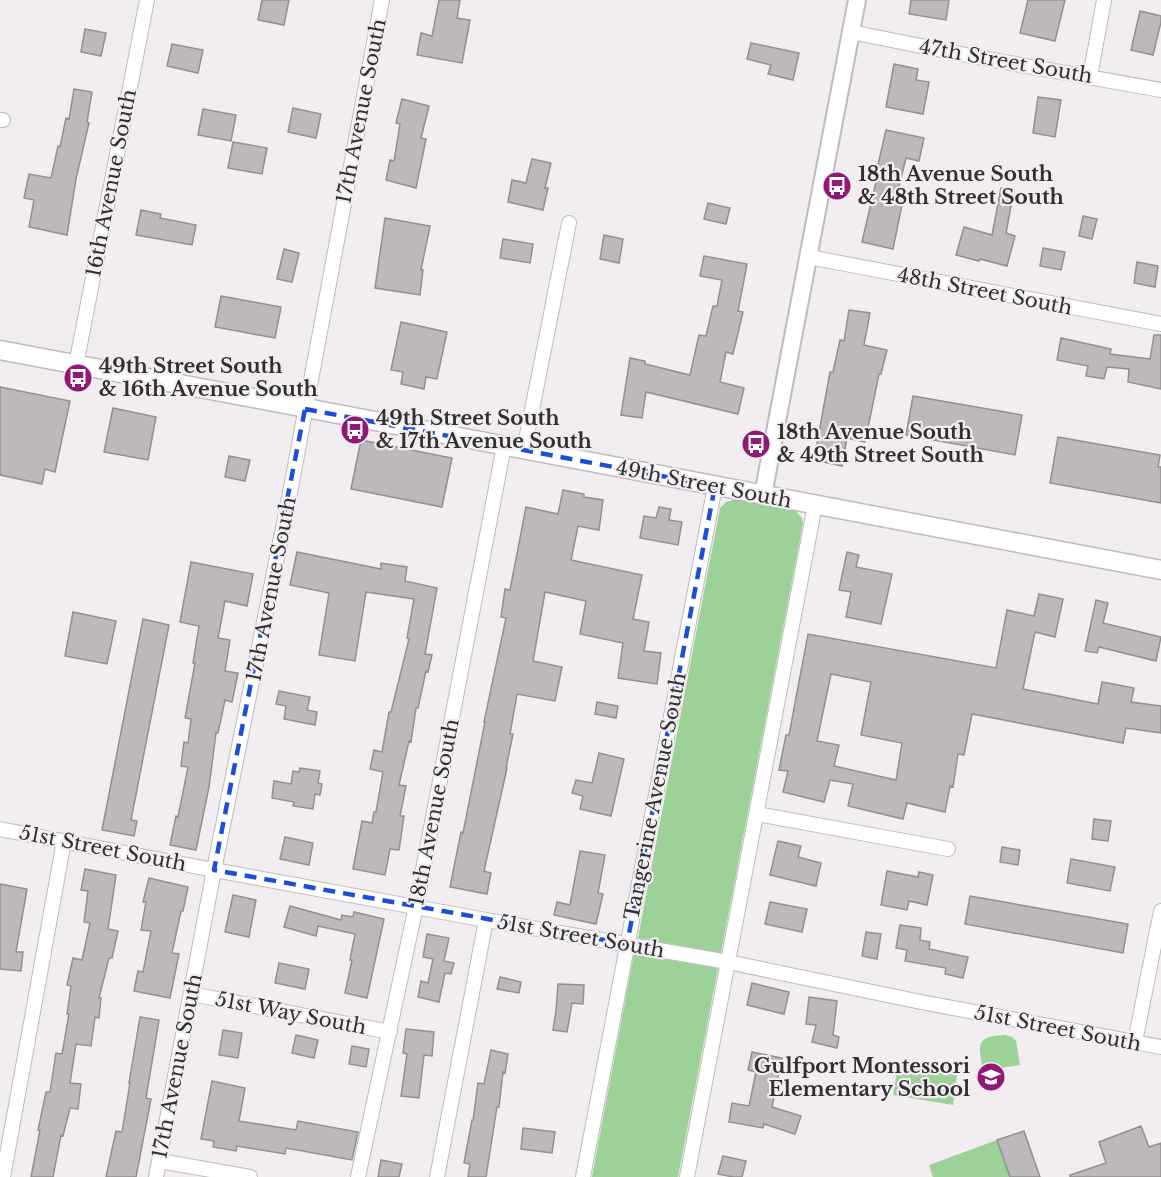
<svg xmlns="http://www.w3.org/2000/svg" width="1161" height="1177" font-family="'Libre Baskerville',serif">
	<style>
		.green { fill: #9cd198 }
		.building { fill: #bcb8bb; stroke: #928f92; stroke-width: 1.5; fill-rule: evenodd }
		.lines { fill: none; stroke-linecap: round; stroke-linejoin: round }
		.minor-casing { stroke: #bebabd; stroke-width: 16 }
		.tertiary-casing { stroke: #bebabd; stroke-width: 20 }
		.secondary-casing { stroke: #bebabd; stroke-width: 21 }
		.minor { stroke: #fff; stroke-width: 14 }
		.tertiary { stroke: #fff; stroke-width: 16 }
		.secondary { stroke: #fff; stroke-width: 18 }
		.marked { fill: none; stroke: #1d4ed8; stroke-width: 4.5; stroke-dasharray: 12 8; stroke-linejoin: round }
		.labels { text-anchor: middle; stroke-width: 4.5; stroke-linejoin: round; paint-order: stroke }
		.street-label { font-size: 20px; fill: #312f30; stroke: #f1edf1 }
		.poi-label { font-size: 20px; font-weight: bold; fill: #312f30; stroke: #f1edf1; text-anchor: start }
	</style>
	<rect width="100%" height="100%" fill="#f1edf1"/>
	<path class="green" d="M737,499L787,508L795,510L802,518L803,523L721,953L638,938L720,508L726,502Z
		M634,954L718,968L678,1177H592Z
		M1005,1035L1012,1037L1016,1041L1020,1065L983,1071C979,1046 974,1036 1005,1035Z
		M898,1065L957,1075L953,1105L893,1095Z
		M997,1140L1010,1177H933L929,1165Z"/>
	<path class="building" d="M262,0H289L284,25L258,20Z
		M439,0H460L457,18L470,20L462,63L417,55L421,33L432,36Z
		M911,0H949L946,20L909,14Z
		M1028,0H1065L1055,41L1020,33Z
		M1140,11L1161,16V22L1153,55L1131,50Z
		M85,29L106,33L101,56L81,52Z
		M751,43L799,53L793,80L768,74L771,65L747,59Z
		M172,44L203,50L198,73L167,66Z
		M894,64L918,69L916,80L929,82L923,114L886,107Z
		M74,89L92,92L87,122L89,123L76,179L67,235L29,227L34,200L24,198L29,174L51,178L58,146L60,147L66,118L69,119Z
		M1038,97L1061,100L1055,137L1033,133Z
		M402,99L429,106L421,138L426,139L416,188L386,180L390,160L394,161L400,124L396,123Z
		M293,108L321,114L316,138L288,132Z
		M203,109L236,115L231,141L198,135Z
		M886,130L924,138L919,161L906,158L897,194L904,195L893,249L862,242L876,182H874Z
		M233,142L267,148L262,174L228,168Z
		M532,159L551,163L545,188H548L543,210L508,202L512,180L526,183Z
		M1001,188L1014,190L1006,233L1015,236L1007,266L980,259L979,261L956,255L964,227L992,235Z
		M708,203L730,208L726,224L704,219Z
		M141,210L161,214L160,218L196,225L192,245L136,235Z
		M1083,216L1097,219L1092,239L1079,236Z
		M385,218L430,226L421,270H423L420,295L375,288Z
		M604,235L623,239L619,263L600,259Z
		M503,239L533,244L530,263L500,258Z
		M1043,248L1065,252L1061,270L1040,266Z
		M284,249L299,253L292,282L277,279Z
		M704,256L747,264L738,311L743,312L733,354L726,352L720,382L744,388L738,414L646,392L642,418L621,415L630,358L645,361V364L690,375L699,335L706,336L713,306H717L722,280L700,276Z
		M1137,262L1158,266L1155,287L1134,283Z
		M221,296L281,307L275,338L215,327Z
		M849,310L870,313L864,345L887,350L881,374H879L865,442L847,438L842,466L814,460L830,372H833L840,340L844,341Z
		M401,322L447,332L437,379L426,377L424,389L401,384L403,372L391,370Z
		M1154,335H1161V389L1128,382L1129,369L1107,367L1104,379L1086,376L1088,366L1057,360L1061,338L1111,349L1110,354L1150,359Z
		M0,387L70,401L55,472L45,469L42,484L0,475Z
		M913,396L1022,415L1015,455L906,435Z
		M113,408L156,417L148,460L104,452Z
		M1058,437L1160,455L1158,467H1161V503L1050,483Z
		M361,440L452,458L442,507L351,489Z
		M229,456L250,460L245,481L225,477Z
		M563,490L584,494V497L603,500L599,530L578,526L571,560L642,575L633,619L649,622L644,651L661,653L657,684L618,678L623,643L580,634L586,601L545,592L533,661L562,667L555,701L517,694L510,734H513L506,768H507L484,871L491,873L487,894L450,887L461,832L463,833L485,722H484L506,618L501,617L505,589L510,590L526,507L558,514Z
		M659,507L671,509L669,520L682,522L678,545L640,538L644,516L656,518Z
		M297,552L381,569V563L407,567L405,581L437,588L425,654L432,655L428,672L426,671L418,708H416L411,742L409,741L399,785L406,786L400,816H404L399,850L390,849L385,875L353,869L362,821L372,823L374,812H376L383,772L370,769L374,750L382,752L389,712H391L409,639L407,638L414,599L366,592L355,661L319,655L329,593L290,585Z
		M847,552L859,555L856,567L892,574L881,624L846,617L851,592L839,590Z
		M191,562L253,574L247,606L225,601L218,638L230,640L225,671L238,673L232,702L225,700L218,733H216L209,787L196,850L170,845L176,816L178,817L188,767L181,766L184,742L188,743L191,719L185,718L195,663H193L199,626L180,622Z
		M1039,594L1063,599L1055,637L1035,632L1023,689L1098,704L1102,682L1134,688L1131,702L1161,706V733L1126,728L1123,743L972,714L964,755L958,754L953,787L950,786L945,812L907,803L903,819L848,806L853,784L830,780L824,802L783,792L788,771L779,770L786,735H789L808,634L996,668L1007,610L1034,616ZM831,674L871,682L861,735L902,743L896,780L834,766L839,745L817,741Z
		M1096,600L1108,603L1103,623L1161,637L1156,661L1099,647L1097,653L1085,651Z
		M73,612L116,621L107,664L65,656Z
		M143,619L169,625L131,820L137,821L134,836L102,830Z
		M279,691L310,697L307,710L317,712L315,725L284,719L286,706L276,704Z
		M597,702L618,706L616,718L595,714Z
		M599,753L624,759L611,816L580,809L583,796L572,793L576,780L592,783Z
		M300,768L320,771L318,783L322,784L320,795L315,794L313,809L293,806L294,802L272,798L274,781L291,784L293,771L299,772Z
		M1094,819L1111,821L1108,841L1092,839Z
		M285,837L313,843L309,865L280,859Z
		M778,841L801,846L798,857L821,863L816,886L770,875Z
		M1002,847L1020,850L1018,865L1000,862Z
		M580,851L605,855L598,893L603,894L596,924L554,915L557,902L570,905Z
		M1071,859L1115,867L1110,891L1067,883Z
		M85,869L116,875L108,929L118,931L112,958H109L99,998H101L99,1018L95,1017L91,1046L76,1044L70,1083L81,1084L78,1109L70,1108L63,1136L61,1135L53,1177H31L40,1130H38L46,1092H50L56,1053L62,1054L69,1014H67L71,986L67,985L73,958L82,960L90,923L84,922L88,891L81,890Z
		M887,871L918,877L919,872L933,875L927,905L909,901L907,910L881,905Z
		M149,878L188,887L183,911H181L172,953L179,954L170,998L134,991L138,971L143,972L151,931L141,930L146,902H143Z
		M0,884L27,889L16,952H23L21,971L0,969Z
		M233,895L256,900L249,937L225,932Z
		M970,896L1128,924L1123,953L965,924Z
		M770,902L807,909L802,932L765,924Z
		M290,906L341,920L342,915L353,917L354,912L384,919L367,998L345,993L352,960H350L355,934L318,926L316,936L284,927Z
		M900,925L921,928L920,940L930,942L929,949L968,957L963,978L945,974L946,968L905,961L907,950L896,948Z
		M866,932L881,934L877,959L862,956Z
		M427,934L449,938L444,961L454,963L451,974L445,973L439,1002L418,997L421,981L428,983L433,959L423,957Z
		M279,963L309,969L305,989L275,983Z
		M500,977L521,982L519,993L497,989Z
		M752,983L789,992L784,1014L747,1005Z
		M558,984L584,985L583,1004L572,1003L567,1032L553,1030L556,1011Z
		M809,997L837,1001L833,1035L839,1037L837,1048L812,1042L816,1025L806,1024Z
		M140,1017L159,1020L146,1098L151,1099L136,1177H106L116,1131L122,1132L130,1083H129Z
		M406,1029L434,1032L432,1056L424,1055L419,1098L401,1096L407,1054L403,1053Z
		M223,1030L242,1033L238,1058L219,1055Z
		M296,1035L318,1040L314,1058L292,1053Z
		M352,1046L369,1049L366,1067L349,1064Z
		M491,1050L508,1054L505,1073L503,1072L499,1107H497L486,1177H468L470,1164L464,1163L472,1120H473L478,1083L484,1084Z
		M752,1052L782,1058L772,1107L801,1116L795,1134L764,1124L763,1128L729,1122L732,1103L749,1106L756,1072L748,1070Z
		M212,1081L245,1088L239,1121L296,1130L298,1121L358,1132L352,1160L286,1148L285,1154L237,1146L236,1151L213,1147L214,1141L201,1139Z
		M1141,1126L1149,1147L1161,1143V1177H1070V1175L1106,1163L1099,1142Z
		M523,1128L555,1132L552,1153L521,1149Z
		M1024,1131L1040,1177H1010L997,1140Z
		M723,1156L746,1161L742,1177H733L718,1174Z
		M381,1160L402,1164L399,1177H378Z"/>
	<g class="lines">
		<g class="minor-casing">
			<path id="minor" d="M851,32L971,56L1161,90
				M1090,77L1104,0
				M0,120H3
				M809,257L1161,324
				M76,365L147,0
				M524,450L569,223
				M757,814L948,849
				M0,829L214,870L486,920L728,962L921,1002L1161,1047
				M191,994L390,1032
				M1135,1042L1161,911
				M160,1161L250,1177
				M3,1177L64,841
				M156,1177L214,870L289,498L382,0
				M358,1177L416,906L504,446
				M437,1177L486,920
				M583,1177L715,486
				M687,1177L815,505"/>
		</g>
		<g class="tertiary-casing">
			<path id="tertiary" d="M763,495L857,0"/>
		</g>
		<g class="secondary-casing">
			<path id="secondary" d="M0,350L1161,570"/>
		</g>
		<use href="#minor" class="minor"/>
		<use href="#tertiary" class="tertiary"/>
		<use href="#secondary" class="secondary"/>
	</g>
	<path class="marked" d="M305,409L715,486L627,944L214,870Z"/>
	<defs>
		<g id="bus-disc" transform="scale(1.5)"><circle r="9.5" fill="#901978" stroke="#f1edf1"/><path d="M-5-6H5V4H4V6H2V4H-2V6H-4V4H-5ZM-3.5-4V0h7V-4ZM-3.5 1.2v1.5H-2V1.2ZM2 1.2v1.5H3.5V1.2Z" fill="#fff"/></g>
		<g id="school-disc" transform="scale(1.5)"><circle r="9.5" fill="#901978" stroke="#f1edf1"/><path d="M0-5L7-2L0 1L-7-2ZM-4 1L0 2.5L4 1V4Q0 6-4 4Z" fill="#fff"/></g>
	</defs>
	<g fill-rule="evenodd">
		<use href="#bus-disc" x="837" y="186"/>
		<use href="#bus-disc" x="78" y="378"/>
		<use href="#bus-disc" x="355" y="430"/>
		<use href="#bus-disc" x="756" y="444"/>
		<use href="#school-disc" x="991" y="1077"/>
	</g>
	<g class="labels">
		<g class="street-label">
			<text transform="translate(1006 61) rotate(10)" y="7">47th Street South</text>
			<text transform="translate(361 111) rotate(-79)" y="7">17th Avenue South</text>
			<text transform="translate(111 183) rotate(-79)" y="7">16th Avenue South</text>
			<text transform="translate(985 291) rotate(11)" y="7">48th Street South</text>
			<text transform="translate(704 484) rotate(11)" y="7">49th Street South</text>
			<text transform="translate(271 589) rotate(-79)" y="7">17th Avenue South</text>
			<text transform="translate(655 796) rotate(-79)" y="7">Tangerine Avenue South</text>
			<text transform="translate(434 812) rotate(-79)" y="7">18th Avenue South</text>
			<text transform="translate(103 848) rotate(11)" y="7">51st Street South</text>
			<text transform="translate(581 936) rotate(10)" y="7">51st Street South</text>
			<text transform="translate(291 1013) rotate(11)" y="7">51st Way South</text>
			<text transform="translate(1058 1028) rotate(11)" y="7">51st Street South</text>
			<text transform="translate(177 1066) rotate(-79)" y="7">17th Avenue South</text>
		</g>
		<g class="poi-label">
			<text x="858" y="181">18th Avenue South<tspan x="858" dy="23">&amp; 48th Street South</tspan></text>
			<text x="99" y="373">49th Street South<tspan x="99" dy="23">&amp; 16th Avenue South</tspan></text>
			<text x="376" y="425">49th Street South<tspan x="376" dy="23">&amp; 17th Avenue South</tspan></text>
			<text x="777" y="439">18th Avenue South<tspan x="777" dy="23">&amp; 49th Street South</tspan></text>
			<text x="970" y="1073" text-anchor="end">Gulfport Montessori<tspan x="970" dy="23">Elementary School</tspan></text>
		</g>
	</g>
</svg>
